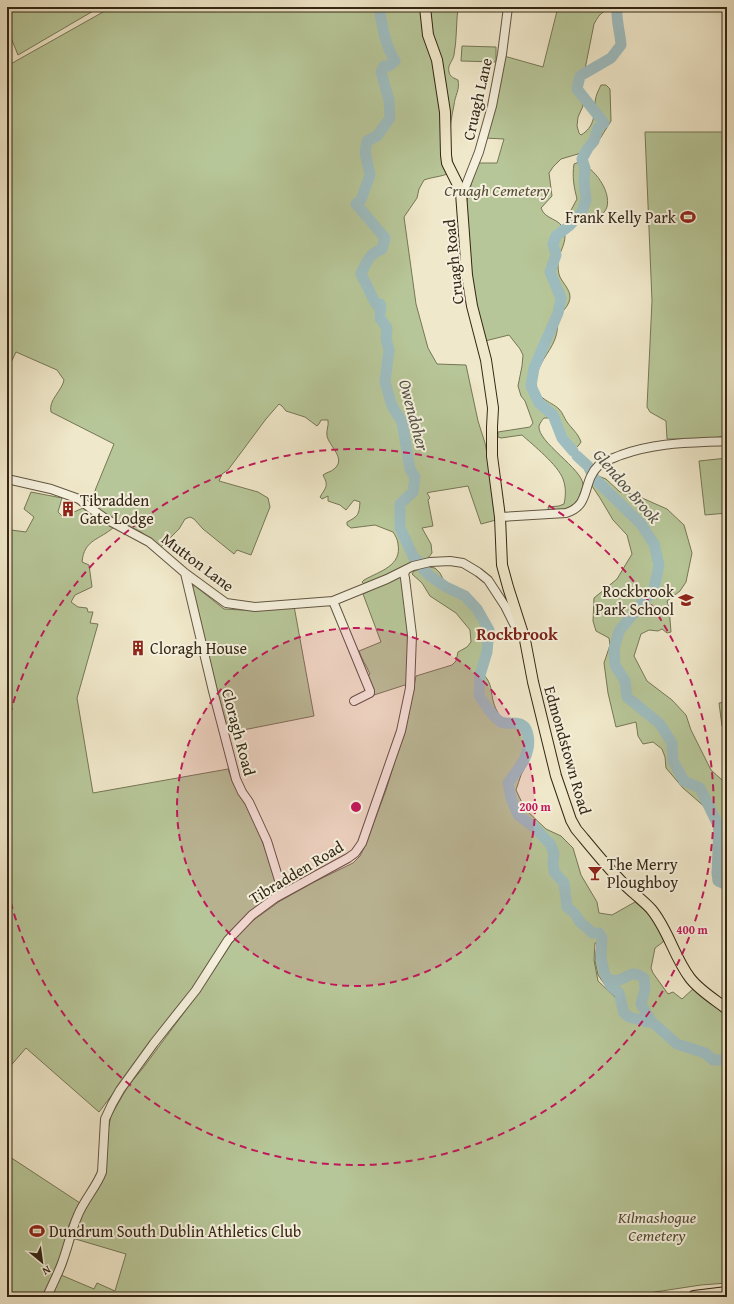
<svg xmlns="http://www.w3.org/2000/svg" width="734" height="1304" font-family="'Gentium Book Plus',serif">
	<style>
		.green { fill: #b7c698; stroke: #767656; fill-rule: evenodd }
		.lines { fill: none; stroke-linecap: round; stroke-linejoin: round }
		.river { stroke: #9ebdc0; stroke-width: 11 }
		.minor-casing { stroke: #635642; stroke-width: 10 }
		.major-casing { stroke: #342614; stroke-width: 12 }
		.highway-casing { stroke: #342614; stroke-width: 14 }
		.minor { stroke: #f5f0dd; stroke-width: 8 }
		.major { stroke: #f0e8ca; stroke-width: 10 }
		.highway { stroke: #f0e8ca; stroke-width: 12 }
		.ring { fill: none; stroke: #c2185b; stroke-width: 2; stroke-dasharray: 7 5 }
		.labels { text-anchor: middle; stroke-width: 4; stroke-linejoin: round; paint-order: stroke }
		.street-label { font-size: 16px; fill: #342614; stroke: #f5f0dd }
		.park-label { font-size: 16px; font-style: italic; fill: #554e35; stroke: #f5f0dd }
		.poi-label { font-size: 16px; fill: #342614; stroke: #f5f0dd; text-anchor: start }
		.water-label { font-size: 17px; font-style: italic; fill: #545348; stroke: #f5f0dd }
		.neighbourhood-label { font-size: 17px; font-weight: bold; fill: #7a1f14; stroke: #f5f0dd }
		.centre { fill: #c2185b; stroke: #f5f0dd; stroke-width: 2 }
		.ring-label { font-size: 12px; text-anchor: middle; font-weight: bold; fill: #c2185b; stroke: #f5f0dd; stroke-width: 4; stroke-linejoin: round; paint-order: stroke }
	</style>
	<rect width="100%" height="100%" fill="#f0e8ca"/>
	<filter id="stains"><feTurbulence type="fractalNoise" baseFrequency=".005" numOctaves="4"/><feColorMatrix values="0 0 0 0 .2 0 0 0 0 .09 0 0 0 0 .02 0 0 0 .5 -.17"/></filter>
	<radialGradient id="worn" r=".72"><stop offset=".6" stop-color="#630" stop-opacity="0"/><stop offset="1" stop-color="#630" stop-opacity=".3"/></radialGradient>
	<path class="green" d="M7,7H100L18,55L7,28Z
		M112,7H458C456,23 457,39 454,55C453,61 447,65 449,72C450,77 454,78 458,80C460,90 455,95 454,105C449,129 447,147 455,170C445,177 435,176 424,180L419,189L417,198L404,217L416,304L428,348L437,364L466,365L478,421L485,443L490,470L496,520L481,524L468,486L431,492L427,493L430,498L428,500L433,526L422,528L431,544L432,553L428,558L412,562L365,585L362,582L364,580C380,571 402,566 398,544C398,540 395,535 393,532L375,525L351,528L347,525V522C359,516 359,514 360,502L354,500L346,510L340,505L328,501V496L322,499L320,497C326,487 329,486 323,475C327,472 331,472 334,469C347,459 329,446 327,436C326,430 329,426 328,420H321L319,424L317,426L305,417L286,411L282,406L279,404L266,419L228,470L222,474L219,481L258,492L268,498L270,507L251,555L237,550L234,554L203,529L194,519L190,517L185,519L179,529L161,547L141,532L108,516L98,509L91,503L96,488L114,444L51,412C48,400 62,391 64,380L57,370L16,352L7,371V66Z
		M558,7H615C603,12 601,11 594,24L580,94L583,106L578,117L577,126L579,133L581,135C594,127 594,117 595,104C595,97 598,91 601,85H606L610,89L611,121L596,145L588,151L561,159L553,167L549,173L552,196L541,208C545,220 560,218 564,230C568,242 559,251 558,262C558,267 558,273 560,277C564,285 573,292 569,302C567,308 561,312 559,318C557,324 558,332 555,339C550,353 535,366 536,383C537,400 549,400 559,409C563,413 564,418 567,422C572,429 578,433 581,442L579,445L575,449C564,444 558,426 550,418H544C542,420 540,423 539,426C537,442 583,469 583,485C583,488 580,493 579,497C574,512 563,510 549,512L548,507L559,506L564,504C566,495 566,487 563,479C558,465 533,445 522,435L501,438L498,437V432L530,427L533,423L525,401L521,396L518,386L522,366L523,355L520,349L509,335L485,341L473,291L466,204L477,163H497L504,139L485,138L504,56L543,67Z
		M462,46L496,47V62L461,61Z
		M645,132H727V436L705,439H667L666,421L650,412L647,407L652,301Z
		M579,162C594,168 611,190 607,207C604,215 595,220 588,224C580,222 576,218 570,212L577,199C574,187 572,177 574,164Z
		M727,458V513L705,515L699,461Z
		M598,476L606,479L620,492L633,494L667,509L684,525L692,553L686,582L680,591L667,601L669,607L671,632L667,633L662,629L658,631L649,630L641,634L634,656L647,681L672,700L686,715L691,730L711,770L722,780L727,782V891L718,883L713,876L715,837L713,819L706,808L683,788L666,768L665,757L662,749L653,742L643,744L638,736L636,722L616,727L608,693L604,663L610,645L609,638L596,631L593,621L594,598L617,579L632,554L627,535L613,520L600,498L592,486Z
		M31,492L62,498L58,512L63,517L83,508L114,527C100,540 84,539 82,562L89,565L92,587L75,595L71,602L78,607L87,608L88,612H93L90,623L98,624L77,698L93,793L228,769L233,783L247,806L260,836L276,876L278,888L271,896L262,903L193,988L99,1112L26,1048L7,1070V533L9,534L11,530L26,532L34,517L24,509Z
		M429,567L435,568L440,573L444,581L451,587L455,594L477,606L483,613L491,631L493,640L491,650L485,661L483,674C493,684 490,691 494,704C496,710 499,715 503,721C509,722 518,718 524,723C529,726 529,732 530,737C535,756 529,759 521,775C519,780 518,785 516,790L525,809L546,829L561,836L573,848L581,875L597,902L599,913L612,915L635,902L651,916L664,939L663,942L655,948L651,968L653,973L668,994L673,992L682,999L693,989L727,1015V1283L701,1285L622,1297H52L61,1275L94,1289L97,1283L115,1291L126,1254L72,1238L89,1198L101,1180L108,1130L111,1116L120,1100L128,1086L143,1068L200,991L231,944L246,926L255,919L280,901L314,882L353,863L360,856L365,846L386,790L407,722L416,676L452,665L456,661L458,652L467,647L471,642L470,630L456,613L430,596L422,583L412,574L414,571ZM597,943L595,961L598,975L608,989L616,997L623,1016L615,997L598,981L594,960L595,943Z
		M401,576L408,626V684L374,695L366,677L370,674C366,665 362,660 359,651L381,642L363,594Z
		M191,586H195L224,609L242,610L294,606L314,716L228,733Z
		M727,702V725L722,726L719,703Z
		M7,1155L80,1203L69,1225L64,1248L43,1297H7Z"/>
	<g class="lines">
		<path class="river" d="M379,7C382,25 385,45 395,61L389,66H384L381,72L389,100L390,118L377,136L367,141L365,152L370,175L361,200L356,204L385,238L382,249C369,254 367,261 361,274L376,304H380L381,307L380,312V318L387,328L386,339L389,350L385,382L392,406L402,422L410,469L415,477L413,492L400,504V528L414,558L422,564L423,569L430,576L446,587L465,596L477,609L489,630L487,652L480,675L479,695C484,703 493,718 501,722C507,725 516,721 522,725C526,727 527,731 528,735C532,754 519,768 508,783L511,798L518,815L535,828L551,845L554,854L553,862L554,872L564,883L567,907C574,912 576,915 580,922C582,924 590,930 592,933H599L602,938L601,957L604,972L611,986L619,993L624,1013L629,1017L648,1022L651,1021
			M573,451L562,438L553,415L539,403L531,386L534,368L558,313L561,298L550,272L556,255L553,244L556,236L569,226L582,212L586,200L584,181L585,168L582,159L588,148L594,141L598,128L604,123L577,89L580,76L611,58L621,45C620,31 616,21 617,7
			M577,456L588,466L594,478L641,524L654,544L659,565L654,589L619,631L614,649L615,665L625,681L627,697L660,724L672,743L673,761L684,781L700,788L719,827L717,873L718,881L727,885
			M609,980C612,980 616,981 619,980C630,976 632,970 644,978L645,989L641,1004L651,1021L677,1044L705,1053L713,1060H724L727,1061"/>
		<g class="minor-casing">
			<path id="minor" d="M461,193L466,185L479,152L492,106L502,54L508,7
				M7,479L51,489L79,499L89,507L106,519L149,542L185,573L226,603L255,607L333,601L387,579L413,566L430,562L450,561L463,563L478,572L488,580L505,606L514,624L521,626
				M500,517L566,513C592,505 581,482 599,465C606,460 614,458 621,455C658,442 690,443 727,441
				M185,573L213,691L236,779L242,792L249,802L267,841L283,893
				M333,601L370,691V693L354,701
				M47,1297C52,1285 58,1274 62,1263C68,1247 71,1231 78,1215C84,1200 97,1186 102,1172L105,1119L112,1104L120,1090L154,1043L196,990L228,940L252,915L275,898L348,858L355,853L362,843L401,731L410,688L412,635L405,578L404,574L406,570"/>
		</g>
		<g class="major-casing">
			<path id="major" d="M425,7L428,35L437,60L445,112L446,155L447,163L458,185L461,193L467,275L472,306L486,360L493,408L492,427V456L500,517L502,565L508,587L525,640L533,682L556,776L571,820L576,829C591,847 606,866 622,882C631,892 642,899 651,909C668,929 674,957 690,978C699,990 714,999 727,1009"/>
		</g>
		<g class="highway-casing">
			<path id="highway" d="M694,1297L727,1293"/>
		</g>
		<use href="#minor" class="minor"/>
		<use href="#major" class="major"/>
		<use href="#highway" class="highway"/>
	</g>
	<circle cx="356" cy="807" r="179" fill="#c2185b" fill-opacity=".12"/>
	<g class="ring">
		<circle cx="356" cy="807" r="179"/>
		<path d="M7 726A358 358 0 1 1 7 888"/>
	</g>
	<defs>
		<g id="stadium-bare" transform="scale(1.2)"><path d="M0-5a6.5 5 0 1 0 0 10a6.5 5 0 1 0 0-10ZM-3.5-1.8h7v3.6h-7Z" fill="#8f2418" stroke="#f5f0dd" stroke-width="2.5" paint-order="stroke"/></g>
		<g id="building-bare" transform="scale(1.2)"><path d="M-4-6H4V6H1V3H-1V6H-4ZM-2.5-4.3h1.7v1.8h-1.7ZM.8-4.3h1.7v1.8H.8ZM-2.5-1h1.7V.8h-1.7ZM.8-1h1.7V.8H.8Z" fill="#8f2418" stroke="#f5f0dd" stroke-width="2.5" paint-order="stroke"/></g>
		<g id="school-bare" transform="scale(1.2)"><path d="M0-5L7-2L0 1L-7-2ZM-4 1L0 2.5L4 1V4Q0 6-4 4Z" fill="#8f2418" stroke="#f5f0dd" stroke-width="2.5" paint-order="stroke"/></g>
		<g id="bar-bare" transform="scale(1.2)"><path d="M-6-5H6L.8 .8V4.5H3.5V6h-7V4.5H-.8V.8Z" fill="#8f2418" stroke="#f5f0dd" stroke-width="2.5" paint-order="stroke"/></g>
	</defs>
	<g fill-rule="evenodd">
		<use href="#stadium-bare" x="688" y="217"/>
		<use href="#building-bare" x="68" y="509"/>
		<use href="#school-bare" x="686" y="600"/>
		<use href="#building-bare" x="138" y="648"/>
		<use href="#bar-bare" x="595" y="873"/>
		<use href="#stadium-bare" x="37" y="1231"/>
	</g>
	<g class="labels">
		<g class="street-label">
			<text transform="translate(477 99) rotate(-77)" y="6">Cruagh Lane</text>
			<text transform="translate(453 262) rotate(-96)" y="6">Cruagh Road</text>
			<text transform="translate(198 562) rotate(37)" y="6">Mutton Lane</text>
			<text transform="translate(239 732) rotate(75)" y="6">Cloragh Road</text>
			<text transform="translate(568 750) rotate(74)" y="6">Edmondstown Road</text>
			<text transform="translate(296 872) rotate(-31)" y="6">Tibradden Road</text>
		</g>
		<g class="park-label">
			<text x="497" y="196">Cruagh Cemetery</text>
			<text x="657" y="1223">Kilmashogue<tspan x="657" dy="18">Cemetery</tspan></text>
		</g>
		<g class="poi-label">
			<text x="676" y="223" text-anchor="end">Frank Kelly Park</text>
			<text x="80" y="506">Tibradden<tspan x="80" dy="18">Gate Lodge</tspan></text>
			<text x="674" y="597" text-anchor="end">Rockbrook<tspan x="674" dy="18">Park School</tspan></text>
			<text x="150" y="654">Cloragh House</text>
			<text x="607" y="870">The Merry<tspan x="607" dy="18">Ploughboy</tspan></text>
			<text x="49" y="1237">Dundrum South Dublin Athletics Club</text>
		</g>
		<g class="water-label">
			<text transform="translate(414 415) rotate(75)" y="6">Owendoher</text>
			<text transform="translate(627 486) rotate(49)" y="6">Glendoo Brook</text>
		</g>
		<g class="neighbourhood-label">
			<text x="517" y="640">Rockbrook</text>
		</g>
	</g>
	<circle cx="356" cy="807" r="6" class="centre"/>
	<g class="ring-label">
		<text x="535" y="811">200 m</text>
		<text x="692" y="934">400 m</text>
	</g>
	<rect width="734" height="1304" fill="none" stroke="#f0e8ca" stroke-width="24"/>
	<rect x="8" y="8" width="718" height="1288" fill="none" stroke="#342614" stroke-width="2"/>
	<rect x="12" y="12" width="710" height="1280" fill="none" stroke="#342614"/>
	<g transform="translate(42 1262) rotate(151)" stroke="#f5f0dd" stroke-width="3" paint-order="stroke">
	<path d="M0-3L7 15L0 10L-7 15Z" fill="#342614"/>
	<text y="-6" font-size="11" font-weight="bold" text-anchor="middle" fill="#342614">N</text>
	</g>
	<rect width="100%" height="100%" filter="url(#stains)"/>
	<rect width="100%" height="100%" fill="url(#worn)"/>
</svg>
